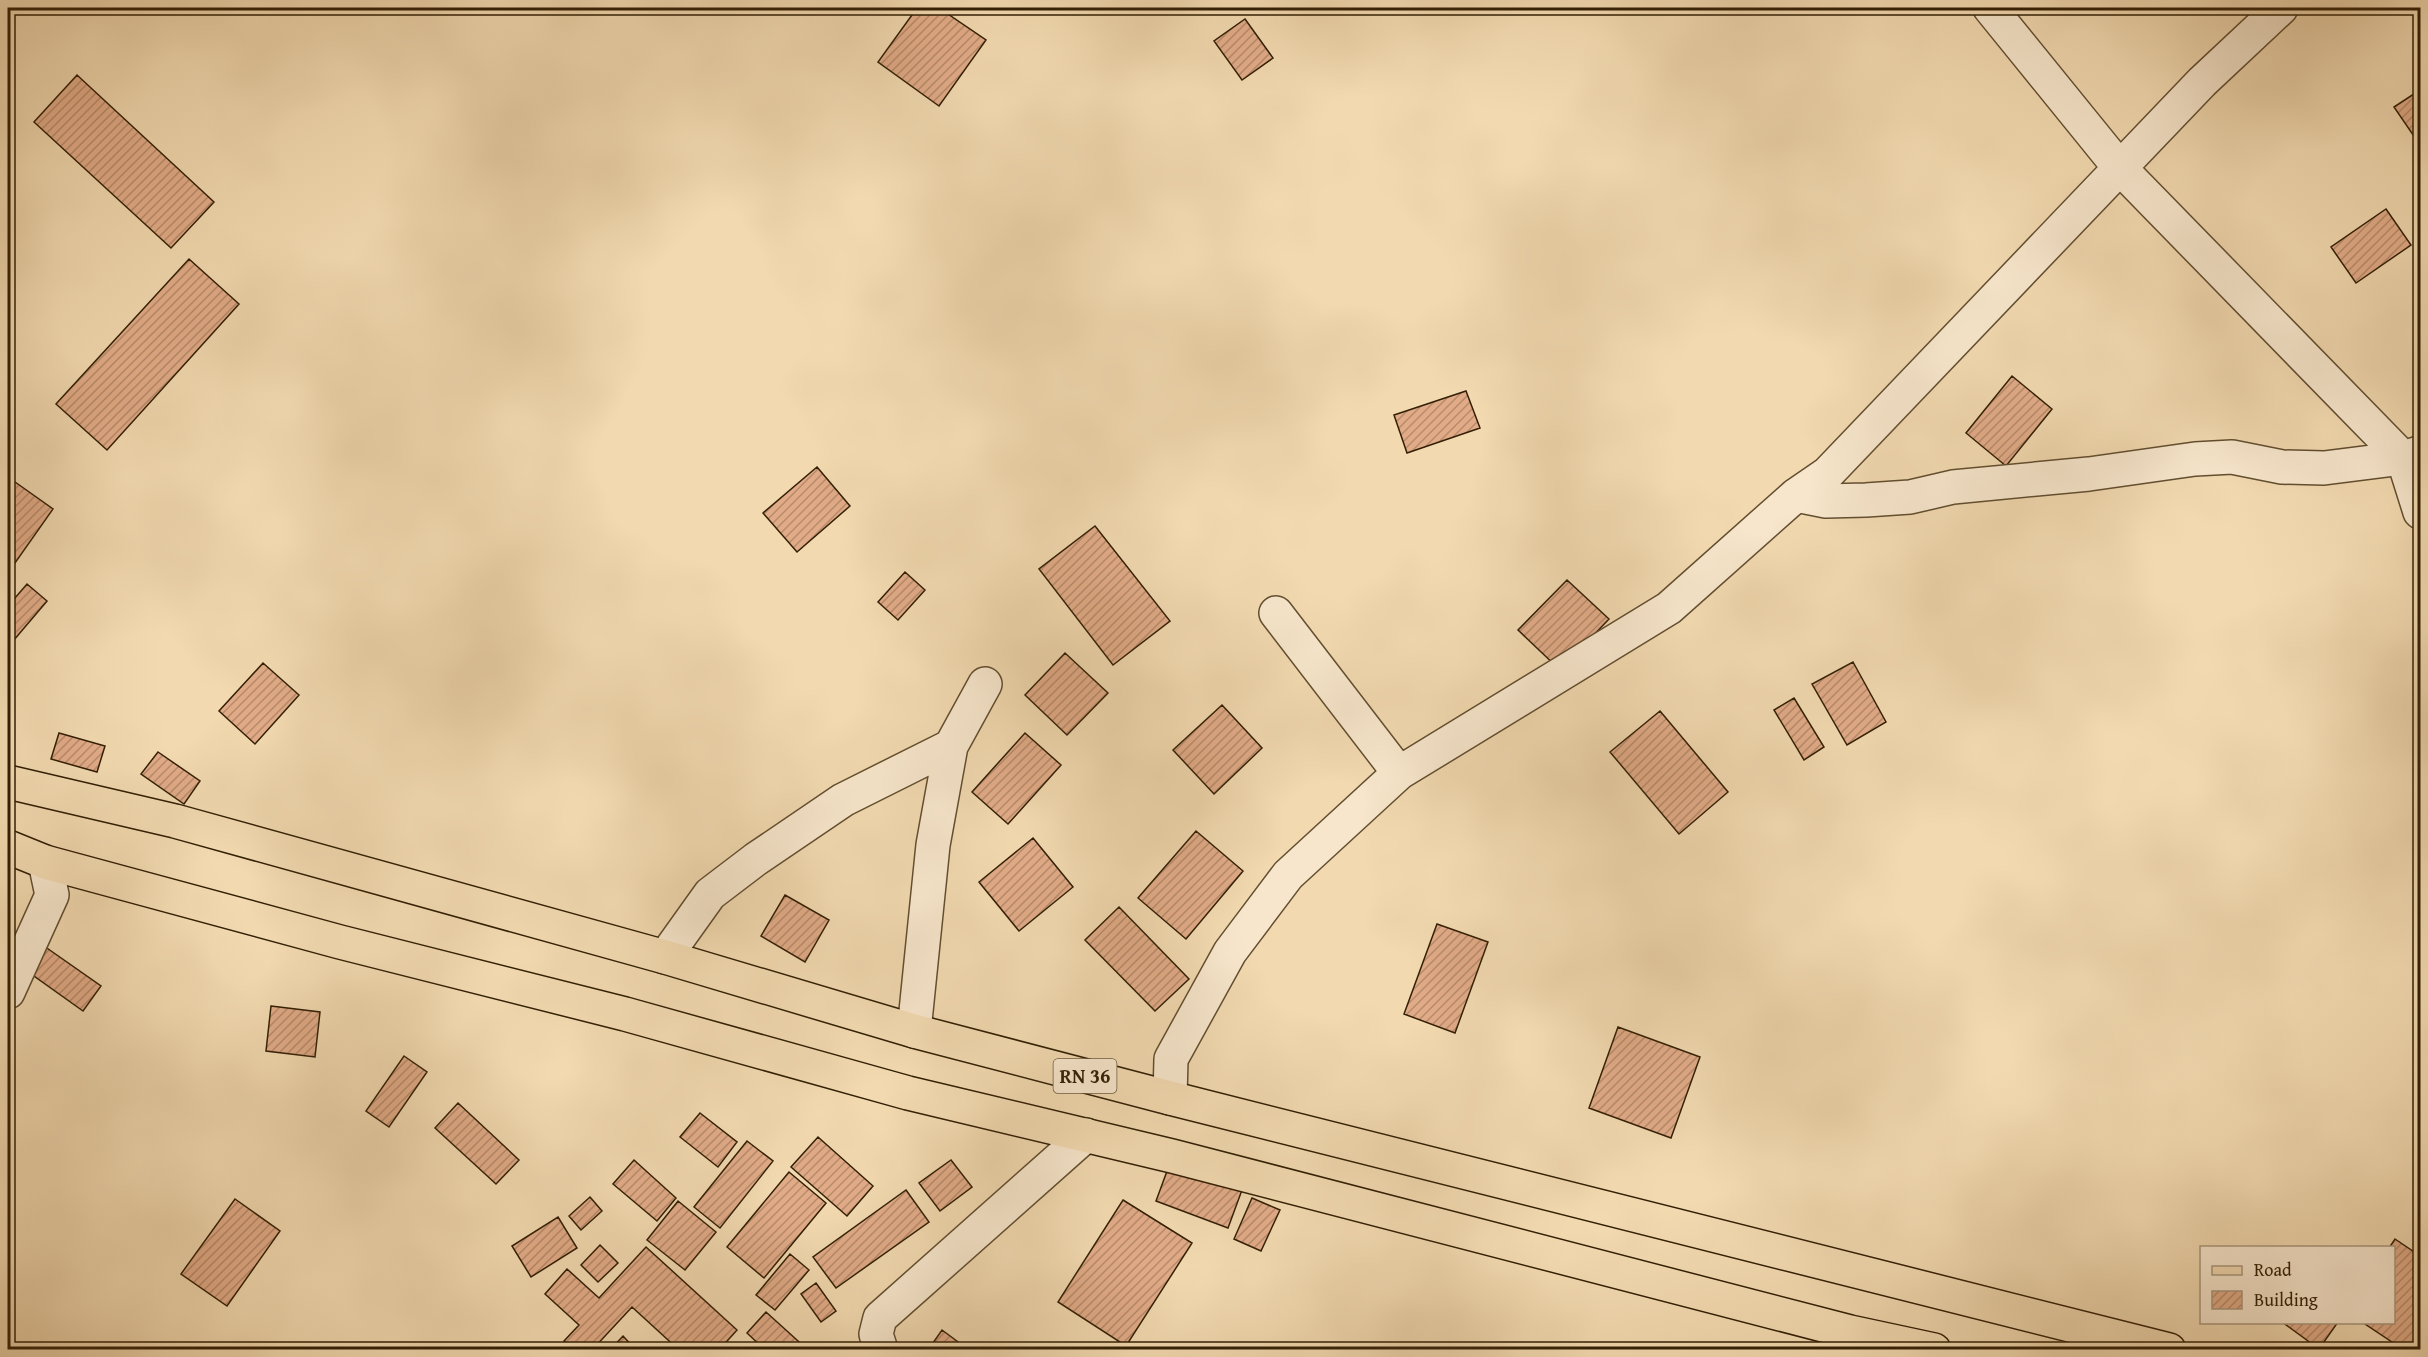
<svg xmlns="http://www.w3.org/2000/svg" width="2428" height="1357" font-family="'Gentium Book Plus',serif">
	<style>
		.building { fill: url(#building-hatch); stroke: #321f05; stroke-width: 1.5 }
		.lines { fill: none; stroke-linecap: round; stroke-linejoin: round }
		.minor-casing { stroke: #624e30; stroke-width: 36 }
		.primary-casing { stroke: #321f05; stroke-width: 36 }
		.minor { stroke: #f7e6cc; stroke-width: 33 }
		.primary { stroke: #f2d9b0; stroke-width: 33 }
		.labels { text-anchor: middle; stroke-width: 5; stroke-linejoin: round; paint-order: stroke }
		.shield { fill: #f7e6cc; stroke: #6d5b41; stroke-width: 1.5 }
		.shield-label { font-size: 20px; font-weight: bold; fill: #321f05 }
	</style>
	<defs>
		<pattern id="building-hatch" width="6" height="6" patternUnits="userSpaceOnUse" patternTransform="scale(1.5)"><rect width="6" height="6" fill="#e1ab87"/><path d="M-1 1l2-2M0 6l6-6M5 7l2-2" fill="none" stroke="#b78b6c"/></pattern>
	</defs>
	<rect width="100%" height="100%" fill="#f2d9b0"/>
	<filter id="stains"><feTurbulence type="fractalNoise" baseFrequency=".00333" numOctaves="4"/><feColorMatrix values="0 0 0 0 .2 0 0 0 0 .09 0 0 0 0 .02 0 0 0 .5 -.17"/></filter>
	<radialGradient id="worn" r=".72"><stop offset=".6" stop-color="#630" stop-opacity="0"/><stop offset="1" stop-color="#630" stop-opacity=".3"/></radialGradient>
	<path class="building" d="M917,8H939L986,40L939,106L878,62Z
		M1245,19L1273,58L1242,80L1214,41Z
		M77,75L214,202L171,248L34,122Z
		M2420,90V145L2394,107Z
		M2386,209L2411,245L2356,283L2331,247Z
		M189,259L239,304L107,450L56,404Z
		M2012,376L2052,409L2006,466L1966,433Z
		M1466,391L1480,428L1407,453L1394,415Z
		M817,467L850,506L797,552L763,513Z
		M8,477L53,509L8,573Z
		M1095,526L1170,621L1113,665L1039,569Z
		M905,572L925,590L898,620L878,602Z
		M1567,580L1609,619L1560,670L1518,630Z
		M27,584L47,601L8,647V606Z
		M1065,653L1108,693L1067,735L1025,695Z
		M1853,662L1886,722L1847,745L1812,684Z
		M263,663L299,695L255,744L219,711Z
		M1794,698L1824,747L1804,760L1774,710Z
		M1222,705L1262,748L1214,794L1173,750Z
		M1660,711L1728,792L1679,834L1610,752Z
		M59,733L105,746L97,772L51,759Z
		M1025,733L1061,765L1008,824L972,792Z
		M158,752L200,781L184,804L141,774Z
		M1196,831L1243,871L1186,939L1138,898Z
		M1033,838L1073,887L1019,931L979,882Z
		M785,895L829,920L805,962L761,936Z
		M1119,907L1189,979L1155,1011L1085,940Z
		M1437,924L1488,942L1455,1033L1404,1014Z
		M44,946L101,986L83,1011L27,971Z
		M271,1006L320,1012L315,1057L266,1051Z
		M1618,1027L1700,1057L1671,1138L1589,1108Z
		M404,1056L427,1072L389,1127L366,1111Z
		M458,1103L519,1160L496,1184L435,1128Z
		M700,1113L737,1142L718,1167L680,1137Z
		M818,1137L873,1186L847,1216L791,1167Z
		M747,1141L773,1161L720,1228L694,1207Z
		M634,1160L676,1198L657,1221L613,1184Z
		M951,1160L972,1187L940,1211L919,1183Z
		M1170,1163L1242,1190L1228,1228L1156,1201Z
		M789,1172L826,1203L764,1278L727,1247Z
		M906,1190L929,1222L836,1288L813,1257Z
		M590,1197L602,1211L581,1230L569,1216Z
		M1252,1198L1280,1210L1261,1251L1234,1239Z
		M235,1199L280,1231L227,1306L181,1274Z
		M1123,1200L1192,1243L1126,1346L1058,1302Z
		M678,1201L716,1232L685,1270L647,1240Z
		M558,1217L577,1248L531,1277L512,1246Z
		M2395,1239L2420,1256V1350H2404L2362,1322H2394V1248H2389Z
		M600,1245L618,1263L598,1282L581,1265Z
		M646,1247L737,1330L719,1350H679L632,1307L592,1350H573L564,1341L579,1325L545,1294L567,1269L599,1298Z
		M790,1254L809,1270L775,1310L756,1295Z
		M816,1283L836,1311L821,1322L801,1294Z
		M766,1312L808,1350H765L747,1333Z
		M2282,1322H2338L2319,1349Z
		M942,1330L969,1350H928Z
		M623,1336L636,1350H610Z"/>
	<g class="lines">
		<g class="minor-casing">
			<path id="minor" d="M1990,8L2119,167L2403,458L2420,512
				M1796,495L1826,501L1866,500L1910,497L1953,487L2089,474L2195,459L2232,457L2282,467L2324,468L2403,458L2419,453
				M1276,613L1399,773
				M665,957L710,894L756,859L843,800L951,746
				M8,992L52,895L45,862
				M914,1031L933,845L951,746L985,684
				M1170,1098L1171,1059L1230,952L1288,875L1399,773L1669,608L1796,495L1828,473L2202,82L2281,8
				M881,1350L876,1334L880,1318L1086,1135"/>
		</g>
		<g class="primary-casing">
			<path id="primary" d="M8,782L175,821L665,957L914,1031L1170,1098L2169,1350
				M8,847L45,862L340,942L625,1014L908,1093L1172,1156L1850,1332L1934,1350"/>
		</g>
		<use href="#minor" class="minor"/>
		<use href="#primary" class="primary"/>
	</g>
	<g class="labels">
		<rect class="shield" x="1053.5" y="1059" width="63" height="34" rx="4.5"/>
		<g class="shield-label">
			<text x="1085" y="1083">RN 36</text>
		</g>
	</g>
	<rect width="2428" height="1357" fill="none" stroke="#f2d9b0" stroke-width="30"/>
	<rect x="9" y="9" width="2410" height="1339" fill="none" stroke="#321f05" stroke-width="3"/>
	<rect x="15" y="15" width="2398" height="1327" fill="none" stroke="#321f05" stroke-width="1.5"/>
	<rect x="2200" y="1246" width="195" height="78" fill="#f7e6cc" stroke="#a8967c" stroke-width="1.5"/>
	<rect x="2212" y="1266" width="30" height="9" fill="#f2d9b0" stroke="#a8967c" stroke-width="1.5"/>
	<text x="2254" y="1276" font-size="18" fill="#321f05">Road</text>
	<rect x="2212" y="1291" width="30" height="18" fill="url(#building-hatch)" stroke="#a8967c" stroke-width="1.5"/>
	<text x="2254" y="1306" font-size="18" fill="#321f05">Building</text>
	<rect width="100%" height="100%" filter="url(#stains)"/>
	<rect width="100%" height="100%" fill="url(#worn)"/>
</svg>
